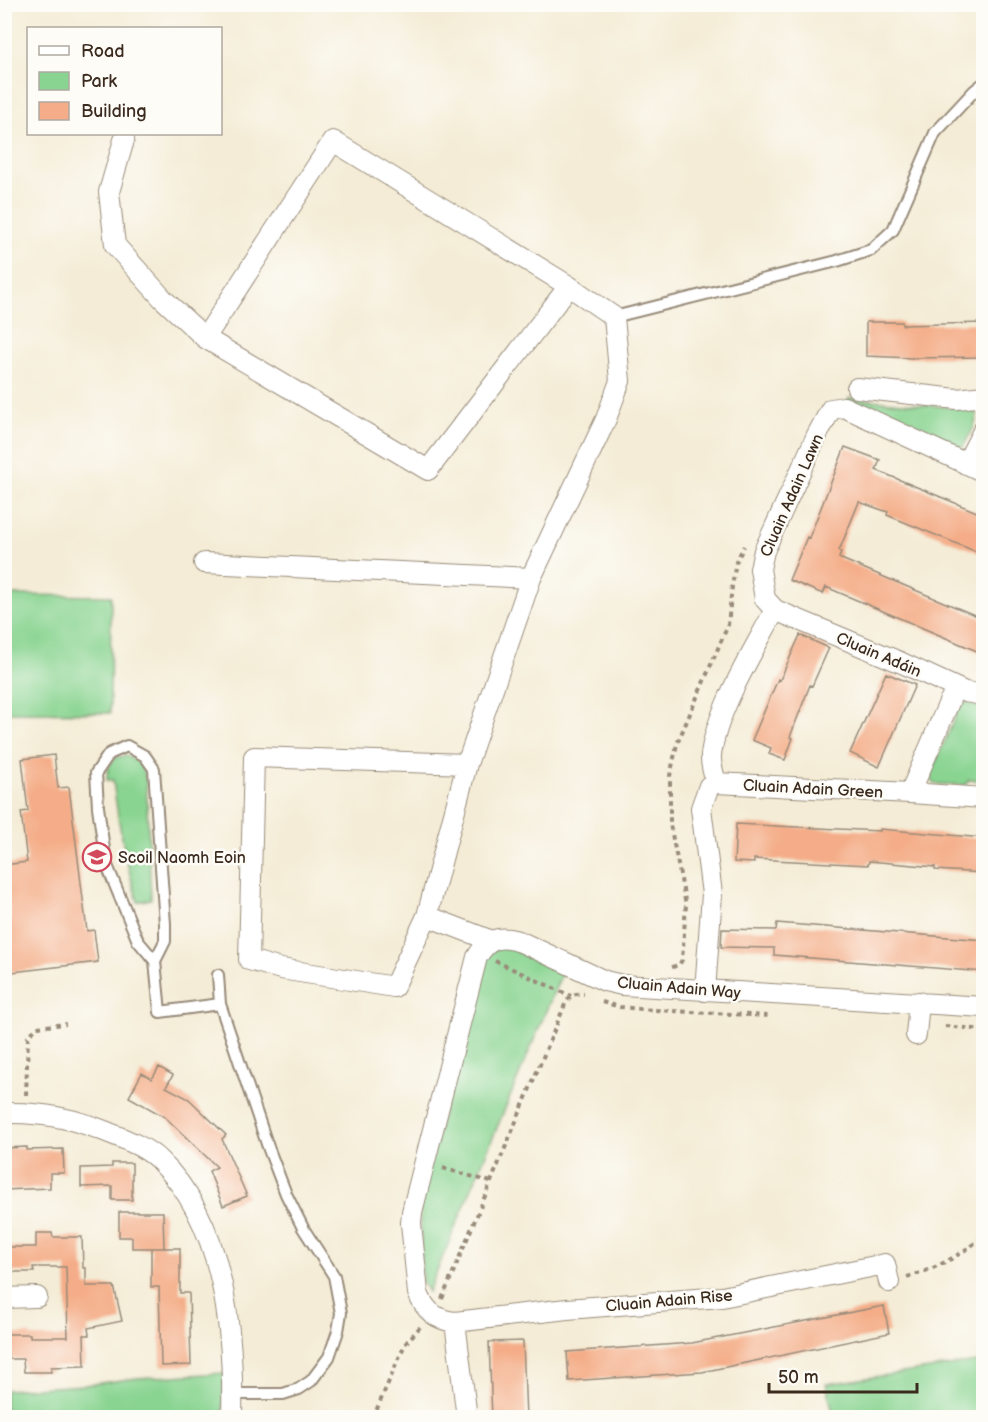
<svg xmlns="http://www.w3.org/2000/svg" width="988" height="1422" font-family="'Balsamiq Sans',sans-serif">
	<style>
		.green { fill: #89d491; stroke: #627f58; stroke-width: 1.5 }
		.building { fill: #f4ad88 }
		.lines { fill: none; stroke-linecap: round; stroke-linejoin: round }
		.service-casing { stroke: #988b7a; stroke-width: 14 }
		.minor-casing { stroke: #988b7a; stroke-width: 22 }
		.path { stroke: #988b7a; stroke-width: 4; stroke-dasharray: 4.5 4.5; stroke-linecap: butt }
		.service { stroke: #fff; stroke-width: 10 }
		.minor { stroke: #fff; stroke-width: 20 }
		.labels { text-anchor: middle; stroke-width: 5; stroke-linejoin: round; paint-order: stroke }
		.street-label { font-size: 16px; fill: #3b2a1e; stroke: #fdfcf7 }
		.poi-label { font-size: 16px; fill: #3b2a1e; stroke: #fdfcf7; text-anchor: start }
	</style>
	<rect width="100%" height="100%" fill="#fdfcf7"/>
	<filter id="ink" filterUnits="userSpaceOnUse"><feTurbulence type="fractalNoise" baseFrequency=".0167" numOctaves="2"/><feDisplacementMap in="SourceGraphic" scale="12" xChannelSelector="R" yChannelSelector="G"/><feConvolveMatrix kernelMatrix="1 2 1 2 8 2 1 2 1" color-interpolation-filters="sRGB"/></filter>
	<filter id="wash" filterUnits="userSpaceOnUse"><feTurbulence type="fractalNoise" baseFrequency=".008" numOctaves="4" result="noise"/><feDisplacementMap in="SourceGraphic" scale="24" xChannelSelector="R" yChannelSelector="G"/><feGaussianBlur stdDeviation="1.35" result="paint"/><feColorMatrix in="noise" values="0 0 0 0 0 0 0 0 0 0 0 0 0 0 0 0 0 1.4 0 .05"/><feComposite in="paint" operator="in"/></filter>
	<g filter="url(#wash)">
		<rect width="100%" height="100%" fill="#f4ecd6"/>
		<path class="green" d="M849,398L957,408C967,407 972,406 977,415L974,427L963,447H950L848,401Z
			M5,595L111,596L110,713L5,712Z
			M966,702L983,709V780H969L965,785L934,784L930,776L933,768L960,706Z
			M128,756C139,762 143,766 146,779L151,899L138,902C125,862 118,822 113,780H107C107,769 109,764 116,757Z
			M503,945L562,973L428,1292L422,1282L420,1200L484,956Z
			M983,1361V1417H834L826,1384Z
			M224,1373L223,1417L5,1418V1390L85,1385L137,1378Z"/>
		<g id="blocks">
			<path class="building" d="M866,322H902V325L984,323V357L912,358L866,356Z
				M845,447L880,460L876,470L984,515V555L887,515L888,512L859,502L839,551L841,552L839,558L984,619V654L826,587L823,594L789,580L807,537L809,538Z
				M800,635L829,648L812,686L810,685L790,737L793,738L785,760L769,754L771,748L752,740L778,679L780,680Z
				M886,673L915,685L879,767L850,753Z
				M54,755L58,788L69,787L87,931L94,930L98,962L4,973V921L10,920L4,865L27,862L21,812L28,811L22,759Z
				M736,824L880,831V829L984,838V873L935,870V867L869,861L868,865L754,859V863L734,862Z
				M777,923L984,940V972L774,955V948L721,947L722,929L776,930Z
				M159,1067L173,1075L166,1087L189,1099L226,1135L222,1139L247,1196L223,1206L209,1171L217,1167L165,1117L129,1097L142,1073L152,1079Z
				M27,1147V1150L63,1149L64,1173H50V1188L4,1190V1148Z
				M112,1163H132V1200H112V1186L81,1187V1168L112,1167Z
				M119,1212H163L164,1248H132V1237H119Z
				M36,1233H52L53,1237H82L83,1268H86V1286H114L122,1321L88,1328L89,1335H84L85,1366L51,1367V1372H24L23,1359H4V1334H30V1337H68L66,1267H33L34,1272H4V1247H36Z
				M151,1248H180V1293H189L191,1365L161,1366L159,1287H151Z
				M884,1306L889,1333L702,1372L569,1381L567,1352L692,1343Z
				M523,1341L526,1418H492L489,1342Z"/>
		</g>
	</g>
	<g filter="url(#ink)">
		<use href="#blocks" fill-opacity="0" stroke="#988b7a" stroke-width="1.5"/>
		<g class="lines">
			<g class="service-casing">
				<path id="service" d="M614,317L837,261L871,250L893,230L935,133L974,91L984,83
					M155,961L165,941V924L154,769L145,756L127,746L109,754L96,773L98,807L106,863L138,941L155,961L160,1012L220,1004
					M218,975L220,1004L268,1147L286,1194L303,1228L334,1276L341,1313L338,1331L329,1357L311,1381L299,1389L283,1394H232"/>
			</g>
			<g class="minor-casing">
				<path id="minor" d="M124,140L109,192L115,245L163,299L205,338
					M857,388L957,399L984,396
					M966,464L984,429
					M204,563L531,578L467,764
					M531,578L606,419L620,381L614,317L569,286L333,141L205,338L428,470L569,286
					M775,610L902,663L965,692L984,695
					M950,700L910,793L984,798
					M716,783L910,793
					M427,916L467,764L254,757L249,960L281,969L394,987L427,916L492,941
					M705,991L712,894L701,808L709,786L716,783C714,774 710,764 711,755C716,711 754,650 775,610L765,599L760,569L764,551L817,435L831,409L844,407L984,472
					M916,1035L919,1002
					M4,1113C40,1112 74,1118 107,1132C124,1139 146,1147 159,1160C225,1223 234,1332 232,1418
					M889,1282L885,1264L722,1297L567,1309L455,1322C436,1320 425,1311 418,1293L411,1223L412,1212L477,957C488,938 500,935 521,942L605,981L622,985L984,1007
					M4,1298L37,1297
					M455,1322L467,1418"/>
			</g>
			<path class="path" d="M495,961L571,996
				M672,967L679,965L682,960L686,905L670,824V776L677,744L728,625L732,586L736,562L744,546
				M602,1002L620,1007L653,1010L770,1016
				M945,1026L984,1030
				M26,1095L28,1037L37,1027L66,1024
				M443,1168L491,1182
				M907,1277C937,1269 960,1255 984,1236
				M442,1299L566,1002C571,995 575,993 584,994
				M373,1418L405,1344L420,1327"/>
			<use href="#service" class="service"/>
			<use href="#minor" class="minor"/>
		</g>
	</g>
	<defs>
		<g id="school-ring" transform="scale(1.5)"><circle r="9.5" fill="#fdfcf7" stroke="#d1495b" stroke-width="1.5"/><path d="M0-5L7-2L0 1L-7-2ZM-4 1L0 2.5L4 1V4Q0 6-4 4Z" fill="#d1495b"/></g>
	</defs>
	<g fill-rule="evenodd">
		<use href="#school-ring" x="97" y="857"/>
	</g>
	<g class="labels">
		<g class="street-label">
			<text transform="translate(791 495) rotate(-66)" y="6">Cluain Adain Lawn</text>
			<text transform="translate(879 654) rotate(23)" y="6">Cluain Adáin</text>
			<text transform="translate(813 788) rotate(3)" y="6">Cluain Adain Green</text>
			<text transform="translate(679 987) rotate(5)" y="6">Cluain Adain Way</text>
			<text transform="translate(669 1300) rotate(-5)" y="6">Cluain Adain Rise</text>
		</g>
		<g class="poi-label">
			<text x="118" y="863">Scoil Naomh Eoin</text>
		</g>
	</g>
	<rect width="988" height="1422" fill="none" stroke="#fdfcf7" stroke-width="24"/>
	<rect x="27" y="27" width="195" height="108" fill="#fdfcf7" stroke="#afa8a0" stroke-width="1.5"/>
	<rect x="39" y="46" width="30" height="9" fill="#ffffff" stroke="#afa8a0" stroke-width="1.5"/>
	<text x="81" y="57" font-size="18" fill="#3b2a1e">Road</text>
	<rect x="39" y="72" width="30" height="18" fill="#89d491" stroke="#afa8a0" stroke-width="1.5"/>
	<text x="81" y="87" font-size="18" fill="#3b2a1e">Park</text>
	<rect x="39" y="102" width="30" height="18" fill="#f4ad88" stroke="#afa8a0" stroke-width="1.5"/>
	<text x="81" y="117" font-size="18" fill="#3b2a1e">Building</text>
	<path d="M769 1383v9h148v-9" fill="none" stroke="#3b2a1e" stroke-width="3"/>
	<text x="778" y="1383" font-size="18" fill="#3b2a1e" stroke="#fdfcf7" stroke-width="4.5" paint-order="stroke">50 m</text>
</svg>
